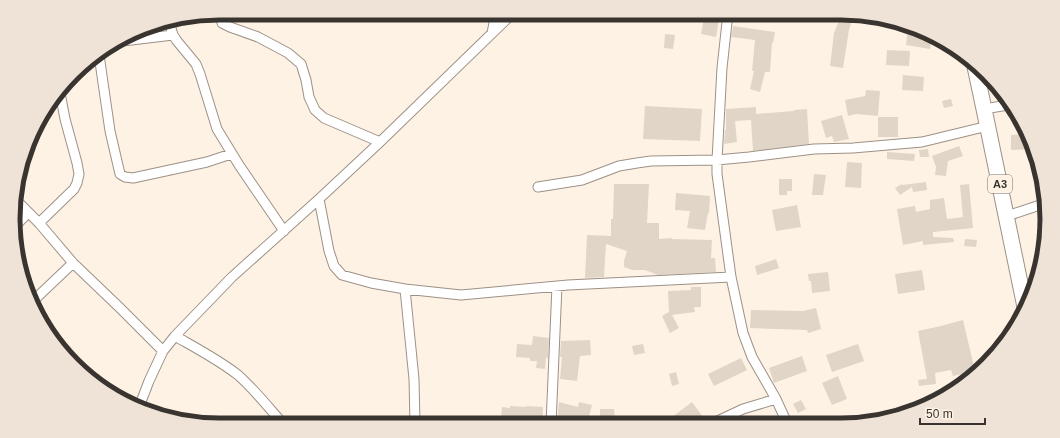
<svg xmlns="http://www.w3.org/2000/svg" width="1060" height="438" font-family="Helvetica,sans-serif">
	<style>
		.building { fill: #e1d5c8 }
		.lines { fill: none; stroke-linecap: round; stroke-linejoin: round }
		.minor-casing { stroke: #9d9186; stroke-width: 11 }
		.trunk-casing { stroke: #9d9186; stroke-width: 17 }
		.minor { stroke: #fff; stroke-width: 9 }
		.trunk { stroke: #fff; stroke-width: 15 }
		.labels { text-anchor: middle; stroke-width: 3.5; stroke-linejoin: round; paint-order: stroke }
		.shield { fill: #fef2e5; stroke: #746d66; stroke-width: 1 }
		.shield-label { font-size: 11px; font-weight: bold; fill: #39342f }
		.rim { fill: none; stroke: #39342f; stroke-width: 5 }
	</style>
	<rect width="100%" height="100%" fill="#fef2e5"/>
	<path class="building" d="M705,13H720L716,37L701,34Z
		M766,13H790L787,21L765,15Z
		M842,13L854,15L849,30L843,68L830,66L834,33Z
		M733,26L775,32L773,43H772L770,72H765L760,92L750,89L754,71H752L755,40L731,37Z
		M908,28L916,29L932,38L930,49L906,45Z
		M665,34L675,35L673,49L664,48Z
		M887,50L910,51L909,66L886,65Z
		M903,75L924,77L923,91L902,90Z
		M866,90L880,91L878,116L856,114L848,116L845,100L865,96Z
		M951,99L953,106L944,108L942,101Z
		M645,106L702,109L700,141L643,139Z
		M756,107V114L794,111V110L807,109L809,144L753,151L751,120L735,121L737,142L724,144L725,130H726V109Z
		M842,115L849,139L834,142L832,136L826,138L821,121Z
		M878,117H898V137H878Z
		M1027,134L1031,149L1011,150V135Z
		M959,146L963,156L948,161L946,176L935,175L936,167L932,156Z
		M928,149L929,157H920L919,150Z
		M887,152L915,154L914,161L887,159Z
		M847,162L862,163L861,188L845,187Z
		M814,174L826,175L823,195H812Z
		M779,179H792V191H787V195H779Z
		M926,182L927,190L913,192L912,187L900,195L895,188L902,184V185Z
		M614,184H649L647,223H659V239L672,238V239L712,240L711,258H715L716,272L658,275L645,270H632L624,267V261L627,251L606,244L604,277L585,278L587,235L611,236V219H613Z
		M969,184L973,228L933,232V237L953,238L954,242L923,245V241L903,245L897,209L915,206L916,212L930,209V200L944,198L947,219L963,217L960,185Z
		M676,193L710,196L709,213H708L705,230L687,228L690,211L675,210Z
		M797,205L801,227L776,231L772,210Z
		M965,239L977,240L976,247L964,246Z
		M776,259L779,268L757,275L755,266Z
		M922,270L925,290L898,294L895,274Z
		M828,272L830,291L812,293L811,281H809L808,274Z
		M691,287H701V307H694L695,312L672,315L679,328L670,333L662,316L669,312L668,291L691,290Z
		M816,308L821,329L808,333L807,330L750,328L751,310L803,311Z
		M963,320L975,371L953,376L951,370L935,373L936,384L919,386L918,380L927,379L918,331L941,326Z
		M533,336L549,338L548,358H546L545,369L536,368L537,361H530V358L516,357L517,344L532,345Z
		M590,340L591,355L580,356L577,381L560,379L562,357H560L561,341Z
		M643,344L645,353L634,355L632,346Z
		M858,344L864,361L832,372L826,355Z
		M802,356L807,371L774,383L769,368Z
		M741,358L747,370L714,386L708,374Z
		M676,372L679,384L672,386L669,374Z
		M838,376L847,399L832,405L822,383Z
		M801,400L806,409L798,413L793,404Z
		M559,402L578,407L579,402L592,405L587,424H566L557,422Z
		M692,402L703,417L694,424H663Z
		M510,406L526,407V406L543,407L542,424H508L509,421L501,420L502,407L510,408Z
		M600,409H614L615,422L600,423Z"/>
	<g class="lines">
		<g class="minor-casing">
			<path id="minor" d="M220,13L222,23L230,27L258,37L288,53L301,64L306,80L309,97L315,110L324,118L380,142
				M728,13L722,68L717,160V174L731,277L743,333L752,357L776,399L787,423
				M169,21L173,35L177,41L196,64L200,74L217,129L239,165L284,231
				M492,33L496,13
				M123,41L173,35
				M99,55L110,131L120,174L125,177L133,178L207,162L231,154
				M984,109L1008,105
				M538,187L582,180L619,166L637,163L651,161L717,160L749,157L814,149L853,148L922,142L988,126
				M15,199L39,223L73,263L120,308L163,351
				M319,199L329,251L334,266L342,275L371,283L405,289L461,295L568,285L731,277
				M1007,216L1046,203
				M39,223L74,189L77,183L79,174L77,163L65,119L60,93
				M16,225L28,213
				M405,289L414,379L415,424
				M33,301L73,263
				M175,336C196,348 219,360 238,375C255,390 269,408 284,425
				M139,407L149,381L163,351L175,336L232,277L319,199L380,142L513,13
				M551,424L557,286
				M711,424L743,409L776,399"/>
		</g>
		<g class="trunk-casing">
			<path id="trunk" d="M974,62L984,109L1025,307"/>
		</g>
		<use href="#minor" class="minor"/>
		<use href="#trunk" class="trunk"/>
	</g>
	<g class="labels">
		<rect class="shield" x="988" y="175" width="24" height="18" rx="3"/>
		<g class="shield-label">
			<text x="1000" y="188">A3</text>
		</g>
	</g>
	<path d="M0 0H1060V438H0ZM219 20H841A199 199 0 0 1 1040 219V219A199 199 0 0 1 841 418H219A199 199 0 0 1 20 219V219A199 199 0 0 1 219 20Z" fill="#eee3d6" fill-rule="evenodd"/>
	<path class="rim" d="M219 20H841A199 199 0 0 1 1040 219V219A199 199 0 0 1 841 418H219A199 199 0 0 1 20 219V219A199 199 0 0 1 219 20Z"/>
	<path d="M920 418v6h65v-6" fill="none" stroke="#39342f" stroke-width="2"/>
	<text x="926" y="418" font-size="12" fill="#39342f" stroke="#fef2e5" stroke-width="3" paint-order="stroke">50 m</text>
</svg>
